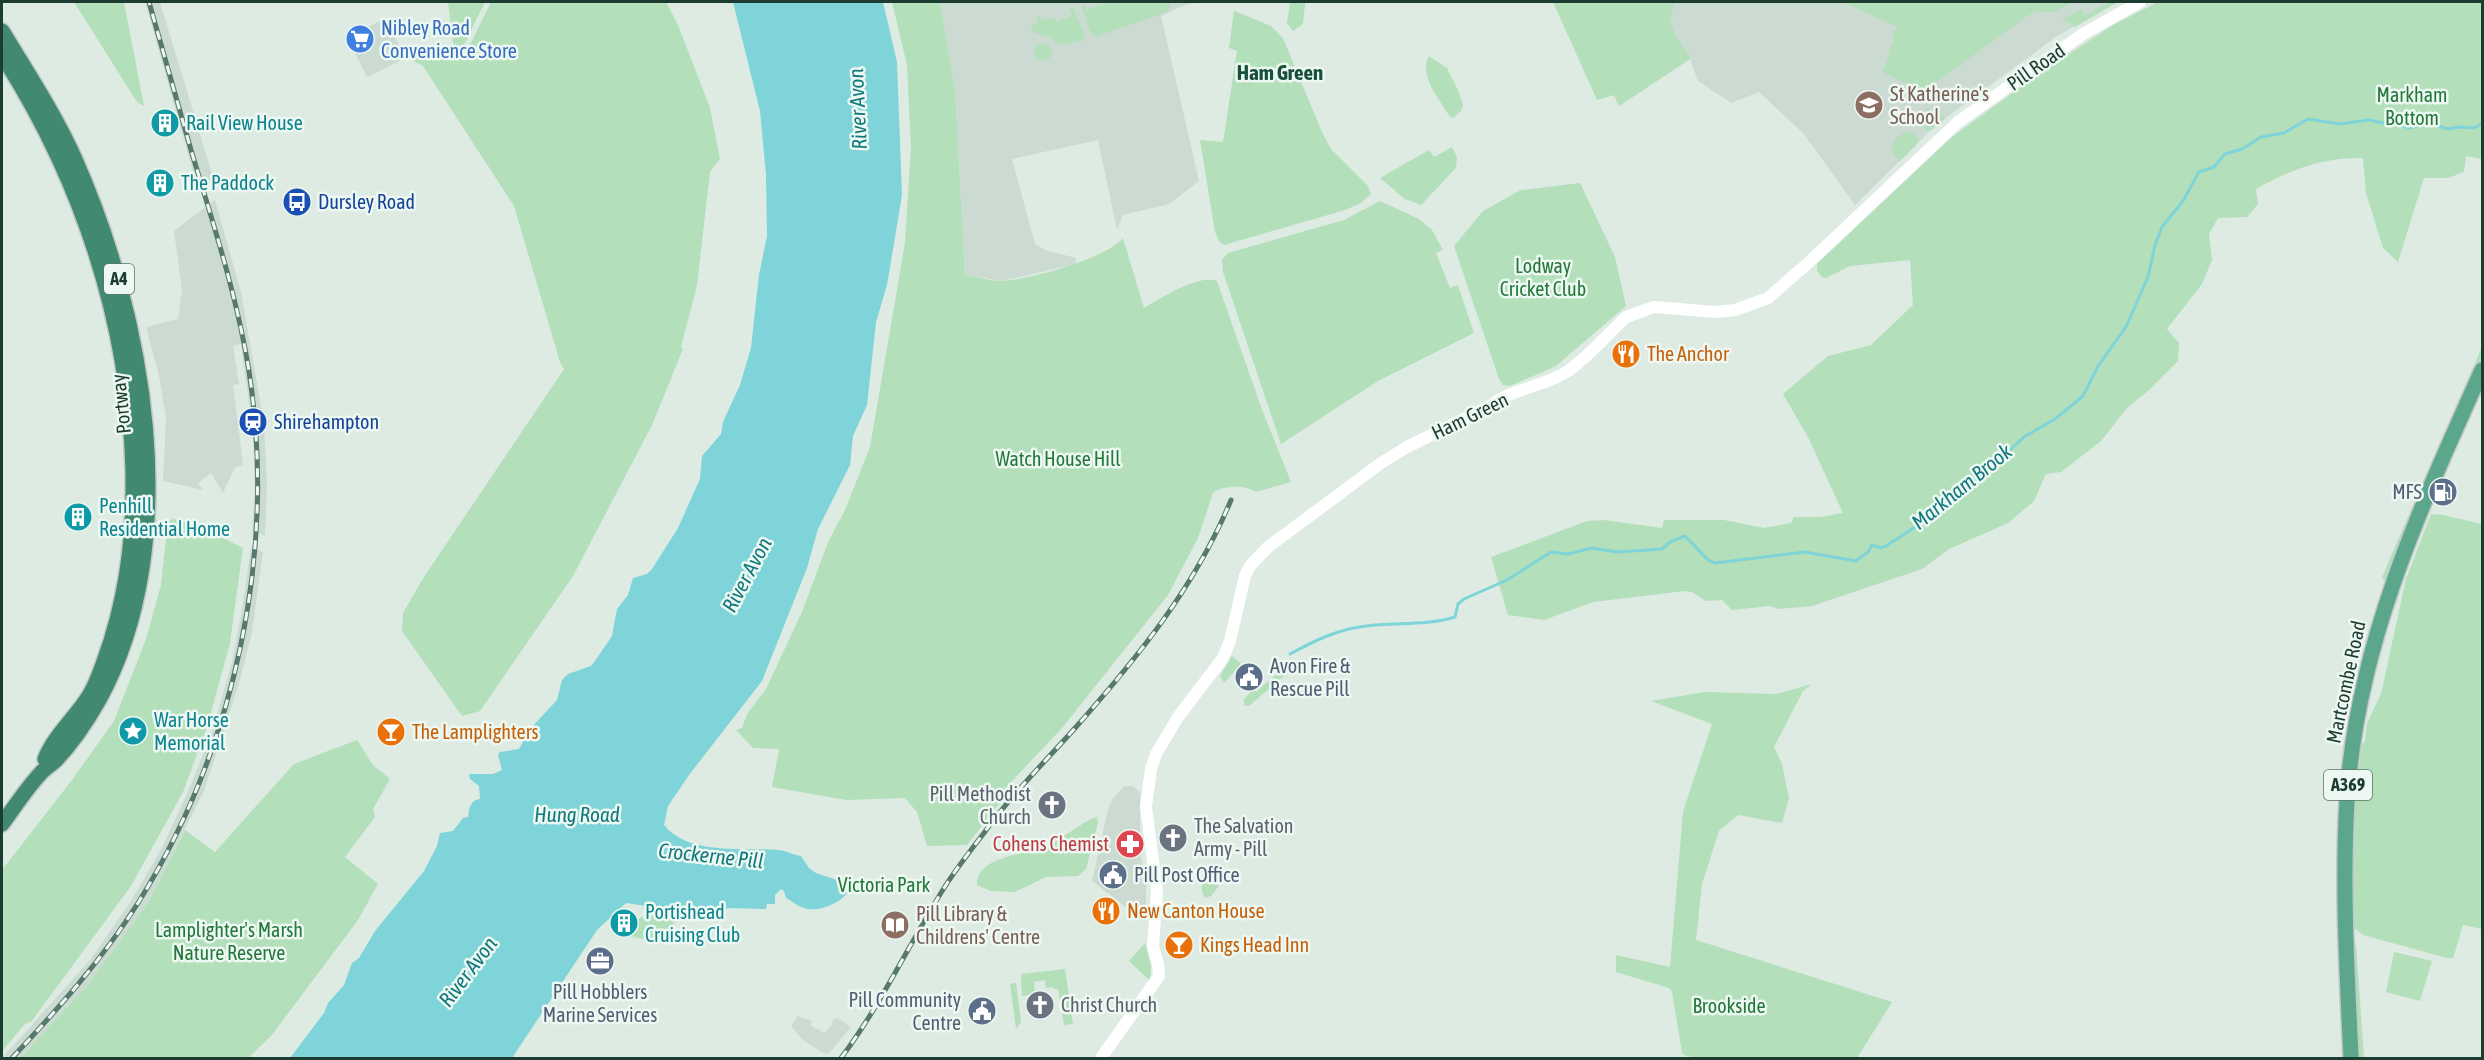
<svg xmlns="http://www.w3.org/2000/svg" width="2484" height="1060" font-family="'Asap Condensed',sans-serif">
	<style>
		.built { fill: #cbdbd2 }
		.green { fill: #b3dfba }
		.water { fill: #7ed4d8 }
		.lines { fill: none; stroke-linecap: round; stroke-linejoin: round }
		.stream { stroke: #7ed4d8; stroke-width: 3 }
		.primary-casing { stroke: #c0c8c5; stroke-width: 18 }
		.trunk-casing { stroke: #c0c8c5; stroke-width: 18 }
		.tertiary { stroke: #fff; stroke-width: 12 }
		.primary { stroke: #5ca68b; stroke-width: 15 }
		.trunk { stroke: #418970; stroke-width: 15 }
		.rail-casing { stroke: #57796c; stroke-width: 5 }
		.rail { stroke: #eef8f2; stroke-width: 3; stroke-dasharray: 9; stroke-linecap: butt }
		.labels { text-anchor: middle; stroke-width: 5; stroke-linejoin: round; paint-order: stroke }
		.shield { fill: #eef8f2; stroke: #5c746a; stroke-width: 1.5 }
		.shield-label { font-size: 18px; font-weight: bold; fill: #1d3c30 }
		.shop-label { font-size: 20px; fill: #366cbe; stroke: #eef8f2; text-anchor: start }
		.street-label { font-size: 20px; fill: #1d3c30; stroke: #eef8f2 }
		.education-label { font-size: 20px; fill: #785e54; stroke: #eef8f2; text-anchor: start }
		.park-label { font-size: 20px; fill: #23783a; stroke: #eef8f2 }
		.culture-label { font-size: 20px; fill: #0d838f; stroke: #eef8f2; text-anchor: start }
		.transit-label { font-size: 20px; fill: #164399; stroke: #eef8f2; text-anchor: start }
		.food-label { font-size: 20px; fill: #c56008; stroke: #eef8f2; text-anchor: start }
		.service-label { font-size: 20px; fill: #4e5e75; stroke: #eef8f2; text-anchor: end }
		.worship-label { font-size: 20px; fill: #5b616d; stroke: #eef8f2; text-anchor: start }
		.health-label { font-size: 20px; fill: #be3a42; stroke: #eef8f2; text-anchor: end }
		.neighbourhood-label { font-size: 21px; font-weight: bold; fill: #17503c; stroke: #eef8f2 }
		.water-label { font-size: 21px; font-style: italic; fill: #11787e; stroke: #eef8f2 }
	</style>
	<rect width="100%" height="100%" fill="#ddebe3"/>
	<path class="built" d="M145,2H160L213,177L199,193Z
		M940,2H1202L1185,5L1161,16L1199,181L1169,204L1123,215L1117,230L1098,140L1012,159L1035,244L1045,250L1076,258V264L1002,281L965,275L955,90Z
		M1571,2H2118L2057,36L1935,126L1855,205L1803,133L1759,92L1731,103L1698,81L1690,59L1619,106Z
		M385,19L406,58L367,77L347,37Z
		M215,200L241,292L264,424L267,484L265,536L252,531L255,489L253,434L241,344L233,346L239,384L233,385L243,465L235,467L223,493L211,473L198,483L203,490L163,481L166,418L159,376L146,327L178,319L182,290L174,231Z
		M251,547L263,552L252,633L239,684L204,791L148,903L86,987L20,1058H2L90,960L129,904L162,848L191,785L213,729L232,662L243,604Z
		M1124,786H1133L1140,792V853L1146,880V916H1138L1092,881L1108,809L1113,798Z
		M798,1016L812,1021L811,1026L825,1033L832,1024L833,1019L837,1018L851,1027L829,1053L824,1054L802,1039L791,1026Z"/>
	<path class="green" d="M74,2H124L144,106L137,102Z
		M448,2H485L462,49L454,50Z
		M491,2H666L678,25L710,108L720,159L710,172L697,285L681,347L683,349L652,425L573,576L480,711L462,716L402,631L403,613L424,577L564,369L560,362L514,206L423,66L412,60L423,55H465Z
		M892,2H940L955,90L965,275C977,277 991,281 1002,281C1028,280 1108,258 1123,238L1144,308C1161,298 1198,274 1217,281L1261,407L1291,482L1256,492C1246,485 1223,485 1213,493L1198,538L1168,595L1062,728L996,798L1001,801L967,845L927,846L917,812L905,798L846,800L772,787L779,749L753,748L736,730L742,728L747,714L766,689L802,612L828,542L845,510L870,447L905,243L911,147L907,65Z
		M1110,2H1169L1170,7L1167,11L1161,14L1095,37L1091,33L1081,6L1084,4L1086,10Z
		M1290,2L1305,3L1303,24L1293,31L1287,23Z
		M1553,2H1676C1661,25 1681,39 1690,59L1619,106L1614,95L1597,100Z
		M1849,2H2073L2055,12H2036L2027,16L1930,87L1921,90L1882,72L1890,55L1888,54L1895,39L1892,37L1897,27L1848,4Z
		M2109,2H2118L2075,27L2063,19L2081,10L2085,16Z
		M2158,2H2482V159L2466,156L2464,172L2448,178H2424L2398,262L2383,248L2366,193L2363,158C2323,157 2290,170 2256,189L2258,204L2247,217L2218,218L2209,234L2212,260L2202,284L2167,329L2179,343L2178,361L2147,392L2127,408L2101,441L2061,472L2046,474L2034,501L2008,523L1949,549L1922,569L1812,606L1779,609L1770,606L1732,610L1722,600L1706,601L1692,592L1685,591L1593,602L1544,620L1508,615L1491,557L1587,521L1603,520L1662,528L1664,520H1724L1764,528L1791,523L1794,517H1821L1843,513L1808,437L1783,394L1828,356L1871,345L1913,305L1910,260L1850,266L1826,278L1822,277L1817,271V264L1952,137L2037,75L2113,25Z
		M1073,7L1085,36L1083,40L1060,45L1050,37L1033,32L1031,26L1038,23L1036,17L1046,20L1054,18L1056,22L1072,16L1069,8Z
		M1234,11L1271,26L1283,38L1322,132L1331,149L1368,186L1371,194L1361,203L1345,210L1224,245L1219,241L1215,232L1200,140L1223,142L1237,51L1229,48Z
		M1034 52a9 9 0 1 1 18 0a9 9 0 1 1-18 0Z
		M1429,56L1447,68L1458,90L1463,105L1461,111L1453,118L1450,117C1440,100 1418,75 1429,56Z
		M1927,107L1935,115L1941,113L1945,119L1931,130L1927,131L1920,118L1925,116Z
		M1906,131L1915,133L1919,142L1899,162L1892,151L1894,140Z
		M1452,147L1457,157L1456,168L1421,205L1405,199L1380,178L1429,150L1434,157Z
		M1580,183L1615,257L1626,306L1556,366L1510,386L1503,385L1499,379L1454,246L1483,211L1521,190Z
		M1380,201L1419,219L1432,230L1443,250L1436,253L1450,288L1458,285L1474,333L1378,381L1281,444L1223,272L1222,260L1228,253L1344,220Z
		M2482,347V363L2388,579L2384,580L2382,578L2388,563Z
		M2431,514L2443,515L2482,524V929L2463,925L2453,958H2447L2363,935L2353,927L2355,797L2362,744L2365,741L2367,723L2381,694L2406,579Z
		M173,519L199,526L243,548L230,643L207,727L183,792L131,886L31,1022L26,1023L2,1051V870L72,780L114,721L146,639L161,585L168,521Z
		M1232,656L1241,664L1224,683L1220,676Z
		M1281,670L1285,675L1249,706L1243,705L1245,703L1243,700L1252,691H1257Z
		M1812,684L1803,691L1774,747L1782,764L1789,798L1782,823L1738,815L1719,831L1702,884L1696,940L1892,1002L1857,1058H1701L1686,1056L1682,1053L1672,992L1669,988L1616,972V955L1670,967L1683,812L1712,724L1651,701L1705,692L1776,694Z
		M357,740L373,765L390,779L373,809L375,817L345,857L378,884L358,920L271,1036L248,1058H20L86,987L148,903L185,830L215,852L294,764Z
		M1097,817L1098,823L1086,869L1078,876L1046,877L1015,892L991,891L977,885C975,857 1026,854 1045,847C1058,842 1089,817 1097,817Z
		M1202,875L1219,886L1211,896L1205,898L1202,892Z
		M649,915L675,921L665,940L656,943L624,934L641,917L646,920Z
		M1145,943L1151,967L1150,981L1129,961Z
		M2356,943L2364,1058H2358L2354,952Z
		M2394,952L2432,961L2420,1001L2386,992Z
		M1065,969L1073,1024L1064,1025L1058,989H1054L1053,987L1046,988L1045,980L1034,982L1035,994L1022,996L1021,974Z
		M1016,983L1021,1022L1016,1029L1010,984Z"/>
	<path class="water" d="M733,2H883L897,62L902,195L887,285L876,322L867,405L853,436L850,465L818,529L807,568L762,681L689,775L668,806L664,825C689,856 743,847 779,850C787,851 793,855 801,856L809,868L816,873L846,883L848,892C841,903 817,913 804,908C797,906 792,901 786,898L784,891L781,889L775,895V904H767L766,909L727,908L726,910L698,911H680L666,906L661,908L626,903L597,930L512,1058H290L324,1013L328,1003L344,985L352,963L359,958L375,931L424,871L437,846L440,833L453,831L463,818L468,817C469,809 470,800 480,799L479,786L470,779L469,774H493L502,770L498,755L500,752L519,749L530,729L557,700L562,680L568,674L591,666L595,661L612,636L617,609L628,595L633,578L647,574L652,569L678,528L700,479L702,456L721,434L723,422L740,385L751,348L759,275L767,236L766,174L760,111Z"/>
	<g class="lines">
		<path class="stream" d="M1290,654C1314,641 1338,629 1366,626C1395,622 1426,626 1455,617L1458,604L1464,599L1507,580L1551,552L1568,554L1592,548L1617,552L1662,549L1670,542L1685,536L1708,560L1715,563L1805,552L1856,561L1868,552L1872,545L1881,548L1886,546L1918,525L1932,512L1946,506L1957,497L1960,490L1980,478L2024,437L2055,419L2083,396L2098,366L2126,327L2148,277L2155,245L2162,227L2183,201L2199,172L2214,167L2225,154L2242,149L2261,137L2284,133L2308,119L2340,124L2369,120L2382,123L2395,122L2409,128L2429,123L2448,129L2459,127L2474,128L2482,124"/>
		<g class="primary-casing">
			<path id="primary" d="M2351,1058C2347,973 2342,886 2347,800C2356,647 2420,508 2482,370"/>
		</g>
		<g class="trunk-casing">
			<path id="trunk" d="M2,31C27,72 54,113 74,157C144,314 186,541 99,700C87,721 71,745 54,762C49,766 44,769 40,774C26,789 14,808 2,824
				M2,55C82,180 129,322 133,470C134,530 129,583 111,641C105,658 99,680 89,696C76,717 54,736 45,759"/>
		</g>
		<path class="tertiary" d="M1101,1058L1159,976L1158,964L1153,946L1157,891L1146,807L1151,769L1156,754L1178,717L1223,658L1230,641L1245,576L1250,566L1268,547L1381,463L1407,447L1492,405C1513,388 1544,387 1568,371C1589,356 1607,335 1626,317L1654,307L1716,312L1735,310L1768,298L1807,264L1958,122L2083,34L2140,2"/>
		<use href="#primary" class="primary"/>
		<use href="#trunk" class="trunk"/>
		<g class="rail-casing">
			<path id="rail" d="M12,1058C57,1010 102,960 138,903C235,748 277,553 249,371C237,296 213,223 191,150C177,101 163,51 149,2
				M841,1058C881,1005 909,944 944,888C956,869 970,851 984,833C1011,795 1045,762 1076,727C1138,657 1195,587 1231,500"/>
		</g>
		<use href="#rail" class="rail"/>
	</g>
	<defs>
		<g id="supermarket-disc" transform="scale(1.5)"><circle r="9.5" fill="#3f7fe0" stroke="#eef8f2"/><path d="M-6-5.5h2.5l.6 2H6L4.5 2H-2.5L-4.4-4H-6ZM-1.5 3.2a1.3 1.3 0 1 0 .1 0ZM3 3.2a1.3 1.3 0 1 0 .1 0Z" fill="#fff"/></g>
		<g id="school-disc" transform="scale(1.5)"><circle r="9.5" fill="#8d6e63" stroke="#eef8f2"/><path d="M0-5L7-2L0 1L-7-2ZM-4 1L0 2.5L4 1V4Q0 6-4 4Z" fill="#fff"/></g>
		<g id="building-disc" transform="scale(1.5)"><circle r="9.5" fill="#0f9aa8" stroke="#eef8f2"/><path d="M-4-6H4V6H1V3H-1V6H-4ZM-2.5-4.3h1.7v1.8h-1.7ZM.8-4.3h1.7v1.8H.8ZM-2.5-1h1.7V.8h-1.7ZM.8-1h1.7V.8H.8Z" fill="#fff"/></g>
		<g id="bus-disc" transform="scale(1.5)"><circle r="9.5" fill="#1a4fb4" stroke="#eef8f2"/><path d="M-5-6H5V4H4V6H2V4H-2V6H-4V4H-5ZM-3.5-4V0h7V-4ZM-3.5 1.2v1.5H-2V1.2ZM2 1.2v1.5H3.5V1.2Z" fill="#fff"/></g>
		<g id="restaurant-disc" transform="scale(1.5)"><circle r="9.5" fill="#e8710a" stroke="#eef8f2"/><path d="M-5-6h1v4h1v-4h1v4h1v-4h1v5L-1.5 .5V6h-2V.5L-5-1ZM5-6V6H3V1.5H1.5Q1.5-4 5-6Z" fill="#fff"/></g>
		<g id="station-disc" transform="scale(1.5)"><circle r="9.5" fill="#1a4fb4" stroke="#eef8f2"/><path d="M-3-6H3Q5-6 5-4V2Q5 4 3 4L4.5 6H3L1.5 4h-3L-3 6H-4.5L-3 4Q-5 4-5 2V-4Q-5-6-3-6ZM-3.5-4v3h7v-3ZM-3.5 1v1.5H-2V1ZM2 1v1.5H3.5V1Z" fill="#fff"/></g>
		<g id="fuel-disc" transform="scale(1.5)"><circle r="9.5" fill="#5c6f8a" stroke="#eef8f2"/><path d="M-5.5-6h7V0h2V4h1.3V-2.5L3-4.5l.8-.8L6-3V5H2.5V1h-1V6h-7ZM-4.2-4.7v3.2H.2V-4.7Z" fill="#fff"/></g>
		<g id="civic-disc" transform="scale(1.5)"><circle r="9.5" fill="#5c6f8a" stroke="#eef8f2"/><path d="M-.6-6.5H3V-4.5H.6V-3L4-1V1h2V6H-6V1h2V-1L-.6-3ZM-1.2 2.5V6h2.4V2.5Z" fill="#fff"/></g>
		<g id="sight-disc" transform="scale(1.5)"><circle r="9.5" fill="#0f9aa8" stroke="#eef8f2"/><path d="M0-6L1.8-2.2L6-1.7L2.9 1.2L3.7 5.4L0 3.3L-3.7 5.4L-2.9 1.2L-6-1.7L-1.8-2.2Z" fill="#fff"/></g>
		<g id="bar-disc" transform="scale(1.5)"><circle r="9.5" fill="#e8710a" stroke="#eef8f2"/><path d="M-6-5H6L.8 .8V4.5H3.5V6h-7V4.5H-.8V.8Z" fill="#fff"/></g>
		<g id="church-disc" transform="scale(1.5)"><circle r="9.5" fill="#6b7280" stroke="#eef8f2"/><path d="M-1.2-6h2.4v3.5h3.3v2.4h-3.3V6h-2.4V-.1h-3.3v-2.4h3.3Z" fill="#fff"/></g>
		<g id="pharmacy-disc" transform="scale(1.5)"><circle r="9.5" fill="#e0444e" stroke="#eef8f2"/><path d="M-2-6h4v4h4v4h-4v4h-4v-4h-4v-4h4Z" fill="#fff"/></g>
		<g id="library-disc" transform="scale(1.5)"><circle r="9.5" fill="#8d6e63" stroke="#eef8f2"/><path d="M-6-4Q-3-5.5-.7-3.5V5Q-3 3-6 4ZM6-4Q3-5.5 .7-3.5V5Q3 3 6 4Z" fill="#fff"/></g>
		<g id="office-disc" transform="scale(1.5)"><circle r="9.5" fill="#5c6f8a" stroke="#eef8f2"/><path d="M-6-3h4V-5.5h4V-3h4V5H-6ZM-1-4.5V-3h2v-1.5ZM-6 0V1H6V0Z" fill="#fff"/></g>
	</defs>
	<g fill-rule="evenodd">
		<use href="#supermarket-disc" x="360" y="39"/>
		<use href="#school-disc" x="1869" y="105"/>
		<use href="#building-disc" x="165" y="123"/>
		<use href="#building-disc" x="160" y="183"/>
		<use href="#bus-disc" x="297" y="202"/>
		<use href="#restaurant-disc" x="1626" y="354"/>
		<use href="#station-disc" x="253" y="422"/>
		<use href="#fuel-disc" x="2443" y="492"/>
		<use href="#building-disc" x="78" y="517"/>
		<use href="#civic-disc" x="1249" y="677"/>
		<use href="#sight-disc" x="133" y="731"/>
		<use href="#bar-disc" x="391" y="732"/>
		<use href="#church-disc" x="1052" y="805"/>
		<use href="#church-disc" x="1173" y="838"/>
		<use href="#pharmacy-disc" x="1130" y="844"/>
		<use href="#civic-disc" x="1113" y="875"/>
		<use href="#restaurant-disc" x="1106" y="911"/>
		<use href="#building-disc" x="624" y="923"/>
		<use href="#library-disc" x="895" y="925"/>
		<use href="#bar-disc" x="1179" y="945"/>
		<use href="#office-disc" x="600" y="961"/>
		<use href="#church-disc" x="1040" y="1005"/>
		<use href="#civic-disc" x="982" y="1011"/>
	</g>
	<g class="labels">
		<g class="shield">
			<rect x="104" y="264" width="30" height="30" rx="4.5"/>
			<rect x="2324" y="770" width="48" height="30" rx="4.5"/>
		</g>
		<g class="shield-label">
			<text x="119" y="285">A4</text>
			<text x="2348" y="791">A369</text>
		</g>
		<g class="shop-label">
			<text x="381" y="35">Nibley Road<tspan x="381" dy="23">Convenience Store</tspan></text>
		</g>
		<g class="street-label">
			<text transform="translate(2036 67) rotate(-35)" y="7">Pill Road</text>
			<text transform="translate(121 404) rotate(-96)" y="7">Portway</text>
			<text transform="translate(1470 416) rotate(-26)" y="7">Ham Green</text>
			<text transform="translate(2346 682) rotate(-78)" y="7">Martcombe Road</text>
		</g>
		<g class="education-label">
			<text x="1890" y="101">St Katherine's<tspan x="1890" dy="23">School</tspan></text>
			<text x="916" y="921">Pill Library &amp;<tspan x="916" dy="23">Childrens' Centre</tspan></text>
		</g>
		<g class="park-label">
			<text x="2412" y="102">Markham<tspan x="2412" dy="23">Bottom</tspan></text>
			<text x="1543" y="273">Lodway<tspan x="1543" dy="23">Cricket Club</tspan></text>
			<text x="1058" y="466">Watch House Hill</text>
			<text x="884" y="892">Victoria Park</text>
			<text x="229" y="937">Lamplighter's Marsh<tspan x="229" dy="23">Nature Reserve</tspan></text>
			<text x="1729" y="1013">Brookside</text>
		</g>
		<g class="culture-label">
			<text x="186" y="130">Rail View House</text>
			<text x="181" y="190">The Paddock</text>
			<text x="99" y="513">Penhill<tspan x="99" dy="23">Residential Home</tspan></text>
			<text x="154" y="727">War Horse<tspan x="154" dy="23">Memorial</tspan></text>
			<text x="645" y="919">Portishead<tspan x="645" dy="23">Cruising Club</tspan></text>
		</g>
		<g class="transit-label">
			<text x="318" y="209">Dursley Road</text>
			<text x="274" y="429">Shirehampton</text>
		</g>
		<g class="food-label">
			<text x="1647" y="361">The Anchor</text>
			<text x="412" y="739">The Lamplighters</text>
			<text x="1127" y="918">New Canton House</text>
			<text x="1200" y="952">Kings Head Inn</text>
		</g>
		<g class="service-label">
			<text x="2422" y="499">MFS</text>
			<text x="1270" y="673" text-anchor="start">Avon Fire &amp;<tspan x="1270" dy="23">Rescue Pill</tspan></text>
			<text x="1134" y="882" text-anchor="start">Pill Post Office</text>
			<text x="600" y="999" text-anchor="middle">Pill Hobblers<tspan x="600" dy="23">Marine Services</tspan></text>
			<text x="961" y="1007">Pill Community<tspan x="961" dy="23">Centre</tspan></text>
		</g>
		<g class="worship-label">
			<text x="1031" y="801" text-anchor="end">Pill Methodist<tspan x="1031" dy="23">Church</tspan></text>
			<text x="1194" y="833">The Salvation<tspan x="1194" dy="23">Army - Pill</tspan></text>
			<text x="1061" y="1012">Christ Church</text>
		</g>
		<g class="health-label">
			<text x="1109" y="851">Cohens Chemist</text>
		</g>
		<g class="neighbourhood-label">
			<text x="1280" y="80">Ham Green</text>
		</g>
		<g class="water-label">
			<text transform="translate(858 109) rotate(-93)" y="7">River Avon</text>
			<text transform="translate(1962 487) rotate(-39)" y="7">Markham Brook</text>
			<text transform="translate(747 575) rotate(-62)" y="7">River Avon</text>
			<text x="577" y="822">Hung Road</text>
			<text transform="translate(711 856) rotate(6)" y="7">Crockerne Pill</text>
			<text transform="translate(468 972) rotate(-53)" y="7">River Avon</text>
		</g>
	</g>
	<rect width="2484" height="1060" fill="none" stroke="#1d3c30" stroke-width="6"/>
</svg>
